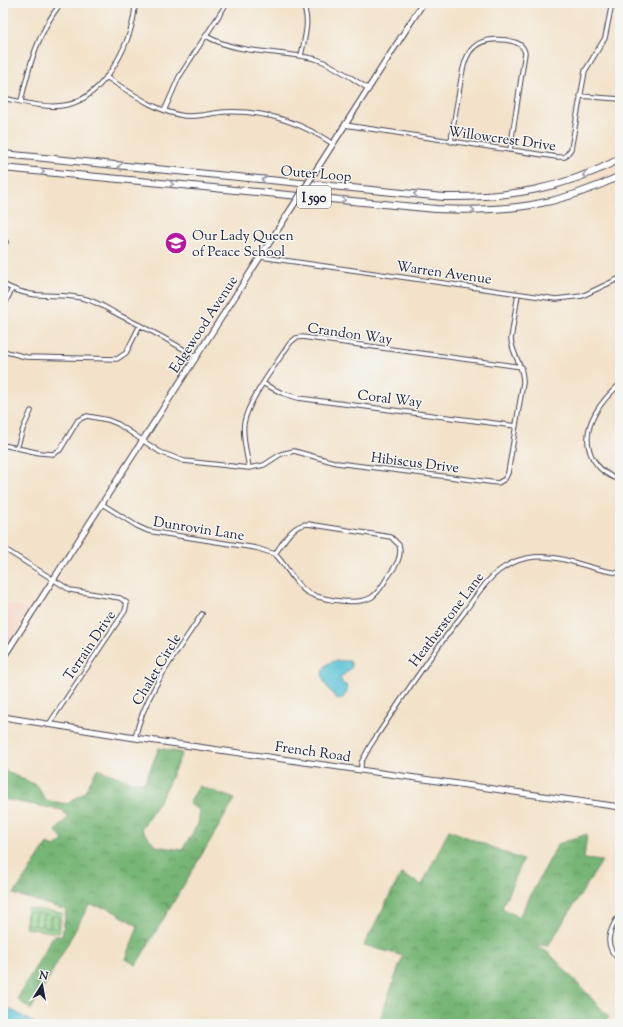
<svg xmlns="http://www.w3.org/2000/svg" width="623" height="1027" font-family="'Sorts Mill Goudy',serif">
	<style>
		.built { fill: #f4d3c1 }
		.grass { fill: url(#grass-tufts); stroke: #5a7a62 }
		.forest { fill: url(#forest-crowns); stroke: #4c6c58 }
		.pitch { fill: #93d389; stroke: #5a7a62 }
		.water { fill: #59c2d5; stroke: #3e7288 }
		.lines { fill: none; stroke-linecap: round; stroke-linejoin: round }
		.street-casing { stroke: #413f50; stroke-width: 5.5 }
		.secondary-casing { stroke: #413f50; stroke-width: 7 }
		.highway-casing { stroke: #413f50; stroke-width: 8 }
		.street { stroke: #fff; stroke-width: 3.5 }
		.secondary { stroke: #fff; stroke-width: 5 }
		.highway { stroke: #fff; stroke-width: 6 }
		.secondary-bridge-casing { stroke: #413f50; stroke-width: 7; stroke-linecap: butt }
		.secondary-bridge { stroke: #fff; stroke-width: 5 }
		.oneway { stroke: #9c9ca7 }
		.labels { text-anchor: middle; stroke-width: 3; stroke-linejoin: round; paint-order: stroke }
		.shield { fill: #f6f6f2; stroke: #626272; stroke-width: 1 }
		.shield-label { font-size: 13px; font-weight: bold; fill: #22223b }
		.street-label { font-size: 14px; fill: #22223b; stroke: #f6f6f2 }
		.poi-label { font-size: 14px; fill: #22223b; stroke: #f6f6f2; text-anchor: start }
	</style>
	<defs>
		<pattern id="grass-tufts" width="24" height="20" patternUnits="userSpaceOnUse"><rect width="24" height="20" fill="#93d389"/><path d="M3 7l-1-3M5 7V3M7 7l1-3M15 17l-1-3M17 17v-4M19 17l1-3" fill="none" stroke="#7eb577"/></pattern>
		<pattern id="forest-crowns" width="20" height="18" patternUnits="userSpaceOnUse"><rect width="20" height="18" fill="#76b575"/><path d="M2 6a3 3 0 1 1 6 0M12 15a3 3 0 1 1 6 0" fill="none" stroke="#609361"/></pattern>
	</defs>
	<rect width="100%" height="100%" fill="#f6f6f2"/>
	<filter id="ink" filterUnits="userSpaceOnUse"><feTurbulence type="fractalNoise" baseFrequency=".025" numOctaves="2"/><feDisplacementMap in="SourceGraphic" scale="8" xChannelSelector="R" yChannelSelector="G"/><feConvolveMatrix kernelMatrix="1 2 1 2 8 2 1 2 1" color-interpolation-filters="sRGB"/></filter>
	<filter id="wash" filterUnits="userSpaceOnUse"><feTurbulence type="fractalNoise" baseFrequency=".012" numOctaves="4" result="noise"/><feDisplacementMap in="SourceGraphic" scale="16" xChannelSelector="R" yChannelSelector="G"/><feGaussianBlur stdDeviation="0.9" result="paint"/><feColorMatrix in="noise" values="0 0 0 0 0 0 0 0 0 0 0 0 0 0 0 0 0 1.4 0 .05"/><feComposite in="paint" operator="in"/></filter>
	<g filter="url(#wash)">
		<rect width="100%" height="100%" fill="#f3e2c9"/>
		<path class="built" d="M3,604L32,609L3,652Z"/>
		<path class="grass" d="M27,908L62,913L59,933L25,928Z"/>
		<path class="forest" d="M159,748L182,753L164,793L141,829L156,846L182,850L198,824L200,810L189,804L199,786L235,799L136,965L126,959L138,926L108,908L89,905L31,1010L17,999L53,936H62L66,910L14,894L47,844L55,847L63,840L56,831L68,817L62,810L3,799V766L5,771L38,786L45,800L67,804L85,792L97,769L132,782H145Z
			M449,830L523,860L502,908L519,917L558,844L587,834L584,859L602,861L548,946L536,944L551,955L609,1017L601,1024H378L403,956L364,945L401,874L422,885Z"/>
		<path class="pitch" d="M28,912H35L33,926L27,925Z
			M37,913L43,914L41,927L35,926Z
			M44,914L50,915L49,928L43,927Z
			M53,915L59,916L57,929L51,928Z"/>
		<path class="water" d="M350,661L352,667L340,678L342,683L347,686V692L342,699L338,700C329,690 312,672 331,662C336,660 345,661 350,661Z
			M3,1005L36,1024H3Z"/>
	</g>
	<g filter="url(#ink)">
		<g class="lines">
			<g class="street-casing">
				<path id="street" d="M301,3C312,17 304,40 301,56
					M305,8L318,3
					M206,36C239,55 279,50 316,59C335,65 352,79 369,89
					M106,77C130,92 156,112 185,116C198,117 211,113 224,112C264,110 300,122 333,144
					M580,96L620,99
					M3,98C23,102 46,109 66,105C104,99 135,38 135,3
					M21,101C29,66 38,32 61,3
					M165,109L179,77L227,3
					M345,125L557,157H565L571,149L585,71L605,38L612,3
					M451,142C453,125 456,109 459,92C464,61 466,35 506,40C515,42 523,43 525,53L510,150
					M3,246L6,242
					M261,257L556,299L582,296L620,278
					M3,284C34,302 55,291 86,299C97,302 108,309 119,315C146,328 171,341 196,357
					M3,308L12,289
					M3,351L26,357L117,359L126,353L140,325
					M264,384L282,393L298,398L516,426
					M620,384C600,402 579,429 592,457C598,469 608,476 620,480
					M3,445L40,453L53,454L60,450L78,420L87,416L108,420L118,424L160,452L184,461L249,468L264,465L281,454L294,451L337,463L498,483L505,479L508,473L523,383C524,366 512,355 511,339L518,294
					M17,448L23,429L31,411
					M249,468C247,454 242,437 244,423C248,400 277,363 290,343L296,338L302,337L522,367
					M102,504L137,526L148,531L256,548L275,554
					M308,524L391,537L399,545C403,558 394,568 387,578C383,585 379,592 372,597C358,606 317,600 304,590C293,581 286,565 275,554C283,543 292,524 308,524Z
					M3,548L70,590L120,598L127,603L125,611L49,724
					M135,738C145,692 177,653 202,614
					M361,770V763L370,746C400,701 430,656 463,614C474,599 485,581 500,570C510,563 522,558 534,557C563,554 591,571 620,573
					M620,914C609,930 602,946 620,960"/>
			</g>
			<g class="secondary-casing">
				<path id="secondary" d="M315,172L423,3
					M3,658L291,209
					M3,717L135,738L620,807"/>
			</g>
			<g class="highway-casing">
				<path id="highway" d="M3,154L444,197C508,198 563,189 620,159
					M3,168L436,209C505,212 556,207 620,176"/>
			</g>
			<use href="#street" class="street"/>
			<use href="#secondary" class="secondary"/>
			<use href="#highway" class="highway"/>
			<g class="secondary-bridge-casing">
				<path id="secondary-bridge" d="M291,209L315,172"/>
			</g>
			<use href="#secondary-bridge" class="secondary-bridge"/>
		</g>
		<defs><path id="oneway-chevron" d="M-2-3.5L2.5 0L-2 3.5" fill="none" stroke-width="1.6" stroke-linecap="round" stroke-linejoin="round"/></defs>
		<g class="oneway">
			<use href="#oneway-chevron" transform="translate(120 167) rotate(-175)"/>
			<use href="#oneway-chevron" transform="translate(42 172) rotate(5)"/>
			<use href="#oneway-chevron" transform="translate(585 175) rotate(161)"/>
			<use href="#oneway-chevron" transform="translate(264 180) rotate(-175)"/>
			<use href="#oneway-chevron" transform="translate(171 184) rotate(5)"/>
			<use href="#oneway-chevron" transform="translate(416 194) rotate(-175)"/>
			<use href="#oneway-chevron" transform="translate(343 200) rotate(5)"/>
			<use href="#oneway-chevron" transform="translate(472 210) rotate(2)"/>
		</g>
	</g>
	<defs>
		<g id="school-disc" transform="scale(1.15)"><circle r="9.5" fill="#b5179e" stroke="#f6f6f2"/><path d="M0-5L7-2L0 1L-7-2ZM-4 1L0 2.5L4 1V4Q0 6-4 4Z" fill="#fff"/></g>
	</defs>
	<g fill-rule="evenodd">
		<use href="#school-disc" x="176" y="243"/>
	</g>
	<g class="labels">
		<rect class="shield" x="297" y="186" width="34" height="22" rx="3"/>
		<g class="shield-label">
			<text x="314" y="202">I 590</text>
		</g>
		<g class="street-label">
			<text transform="translate(502 138) rotate(8)" y="5">Willowcrest Drive</text>
			<text transform="translate(316 173) rotate(5)" y="5">Outer Loop</text>
			<text transform="translate(444 272) rotate(8)" y="5">Warren Avenue</text>
			<text transform="translate(203 324) rotate(-57)" y="5">Edgewood Avenue</text>
			<text transform="translate(350 333) rotate(8)" y="5">Crandon Way</text>
			<text transform="translate(390 398) rotate(7)" y="5">Coral Way</text>
			<text transform="translate(415 462) rotate(7)" y="5">Hibiscus Drive</text>
			<text transform="translate(199 528) rotate(9)" y="5">Dunrovin Lane</text>
			<text transform="translate(446 619) rotate(-53)" y="5">Heatherstone Lane</text>
			<text transform="translate(89 645) rotate(-56)" y="5">Terrain Drive</text>
			<text transform="translate(156 669) rotate(-59)" y="5">Chalet Circle</text>
			<text transform="translate(313 751) rotate(8)" y="5">French Road</text>
		</g>
		<g class="poi-label">
			<text x="192" y="240">Our Lady Queen<tspan x="192" dy="16">of Peace School</tspan></text>
		</g>
	</g>
	<rect width="623" height="1027" fill="none" stroke="#f6f6f2" stroke-width="16"/>
	<g transform="translate(42 985) rotate(11)" stroke="#f6f6f2" stroke-width="3" paint-order="stroke">
	<path d="M0-3L7 15L0 10L-7 15Z" fill="#22223b"/>
	<text y="-6" font-size="11" font-weight="bold" text-anchor="middle" fill="#22223b">N</text>
	</g>
</svg>
